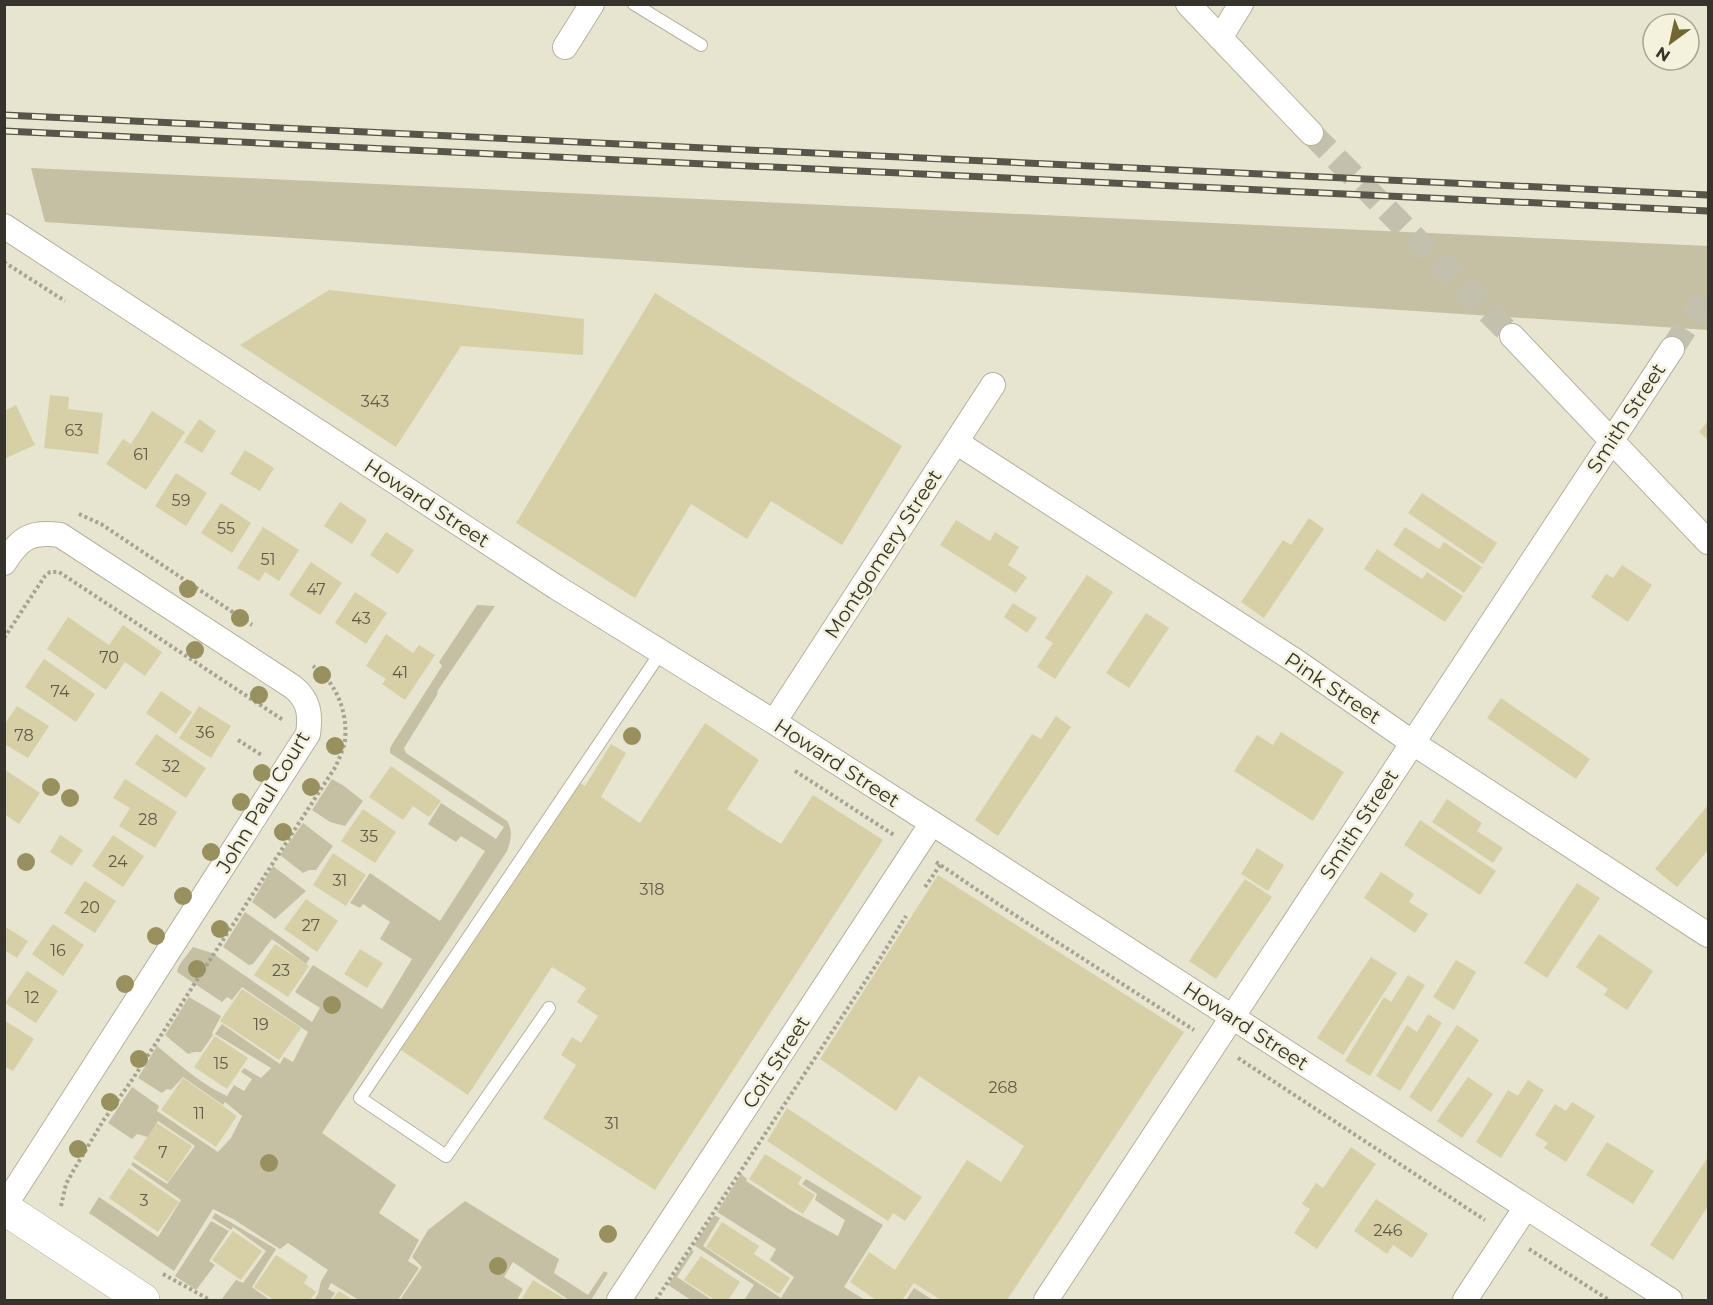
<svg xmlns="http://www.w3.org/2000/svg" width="1713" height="1305" font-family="Montserrat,sans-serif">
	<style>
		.green { fill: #c5c0a4 }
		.building { fill: #d7d0a6 }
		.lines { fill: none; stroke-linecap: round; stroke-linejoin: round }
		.minor-tunnel { stroke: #c3c1ae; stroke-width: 24; stroke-dasharray: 24 12; stroke-linecap: butt }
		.service-casing { stroke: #b6b29e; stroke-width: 14 }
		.minor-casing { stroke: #b6b29e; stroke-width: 26 }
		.secondary-casing { stroke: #b6b29e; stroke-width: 34 }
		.path { stroke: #a6a393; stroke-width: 4; stroke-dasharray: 3 3; stroke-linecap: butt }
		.service { stroke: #fff; stroke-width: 12 }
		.minor { stroke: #fff; stroke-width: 24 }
		.secondary { stroke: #fff; stroke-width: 33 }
		.rail-casing { stroke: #58554b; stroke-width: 7 }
		.rail { stroke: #f4f1dc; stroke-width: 4.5; stroke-dasharray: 14; stroke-linecap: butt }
		.tree { fill: #98905e }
		.labels { text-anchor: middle; stroke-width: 5; stroke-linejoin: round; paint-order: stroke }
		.number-label { font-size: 16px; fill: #5e5a4a }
		.street-label { font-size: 20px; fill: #35332b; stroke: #f4f1dc }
	</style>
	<rect width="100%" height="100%" fill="#e7e4cf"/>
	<path class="green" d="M31,168L1708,246V330L45,222Z
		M477,605L495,606L438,690L437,695L404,748L406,753L507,821C513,830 511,841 507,851L322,1133L396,1185L379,1213L419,1240L408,1261L419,1268L398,1300H359L331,1283L328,1289L335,1293L330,1300H314L318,1294L321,1281L328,1270L288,1243L280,1249L233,1219L213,1209L174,1271L89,1213L99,1197L158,1237L181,1200L131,1165L133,1162L167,1184L195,1146L158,1121L148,1137L137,1134L132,1139L108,1123L132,1087L159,1106L157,1111L160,1113L218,1152L231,1138L242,1116L225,1102L223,1105L183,1077L171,1090L167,1089L162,1093L138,1078L157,1046C179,1064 201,1084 227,1096L234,1085L244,1091L252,1079L241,1072L244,1068L261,1078L271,1068L215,1034L222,1024L280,1064L284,1057L293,1062L308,1032L242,987L232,1000L227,997L222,1002L177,972C178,964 188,954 193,947L212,953L312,1022L320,1008L295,992L313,965L382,1009L412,959L380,939L390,922L363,904L360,908L350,903L370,873L440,921L485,851L461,836L456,842L428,824L441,803L496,839L504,827L390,753V748L393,743L442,666L439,662Z
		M332,779L344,786L363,801L345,826L330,822L312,810Z
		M303,823L333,846L316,870H309L303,873L280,855Z
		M273,866L306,891L275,919L252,902Z
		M245,912L310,958L306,964L272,939L253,964L249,965L223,947Z
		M189,997L221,1016L212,1033L213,1035L201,1052H194L188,1054L165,1035Z
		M741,1174L747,1179L746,1181L792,1211L838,1236L845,1220L815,1200L817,1194L802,1184L806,1179L883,1225L844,1287L865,1300H744L754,1285L694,1245L714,1215L720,1218L703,1246L781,1298L794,1277L770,1260L776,1249L717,1212Z
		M465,1201L559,1259L554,1273L588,1295L604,1271L608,1273L591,1300H569L513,1262L504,1277L523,1289L517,1300H400L422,1267L412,1257L428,1230Z
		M215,1213L276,1249L252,1287L270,1300H221L236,1280L243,1283L266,1251L233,1227L231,1230L212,1218Z
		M211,1221L229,1231L209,1261L215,1265L196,1290L175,1276Z
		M691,1250L694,1251L677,1277L712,1300H691L668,1285Z
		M914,1288L933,1300H906Z"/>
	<path class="building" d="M329,290L584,319L583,355L461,346L396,447L240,345Z
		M655,293L902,446L842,545L771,501L747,539L691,504L635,598L516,523Z
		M50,395L69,397L68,409L103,413L98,454L44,448Z
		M16,405L35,445L4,459V411Z
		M152,411L185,432L146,490L106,464L123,439L131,444Z
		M199,419L216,431L202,453L184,442Z
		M1708,421V440L1699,432Z
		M245,450L274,468L260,491L230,474Z
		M176,473L207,493L186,526L155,506Z
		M1422,493L1497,543L1483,564L1408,513Z
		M340,502L367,520L352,544L324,526Z
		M221,503L251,523L232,553L201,533Z
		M1309,518L1324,529L1264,618L1241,602L1283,540L1291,545Z
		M956,520L990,541L995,532L1019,547L1008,565L1027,577L1016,593L940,545Z
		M263,527L299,550L279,581L265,572L259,581L237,568Z
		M1405,527L1439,549L1444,542L1482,567L1464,593L1393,545Z
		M386,532L414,550L398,574L370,555Z
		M1377,549L1422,579L1427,572L1463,596L1445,622L1364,569Z
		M311,562L342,583L320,615L289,595Z
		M1622,565L1652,585L1628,622L1591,597L1606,574L1613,578Z
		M1087,575L1113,592L1055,679L1037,667L1053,643L1045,638Z
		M355,592L387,613L366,644L335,623Z
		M1013,603L1037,618L1027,633L1004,617Z
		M1146,613L1169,628L1129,688L1106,673Z
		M68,617L109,645L123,625L162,652L145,676L125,662L106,690L47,649Z
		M386,634L413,653L419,645L435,655L405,700L382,684L386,679L366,666Z
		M44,659L95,694L76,722L25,687Z
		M161,691L192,712L176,734L146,713Z
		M1501,698L1590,759L1576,779L1487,718Z
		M17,706L49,726L28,758L4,744V725Z
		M199,706L231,726L211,758L179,738Z
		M1056,716L1071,727L998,836L975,820L1032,734L1041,739Z
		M705,723L759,760L727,809L760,831L781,844L813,795L883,840L655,1190L543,1118L576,1065L561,1055L572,1037L581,1043L598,1016L577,1002L586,988L552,967L468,1095L401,1050L578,782L585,786L611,744L626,753L601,797L640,823Z
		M1281,732L1344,772L1313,821L1234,771L1257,735L1273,745Z
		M156,734L206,768L186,798L135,764Z
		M391,766L441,801L429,817L413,806L403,820L369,797Z
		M4,769L40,793L19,824L4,814Z
		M125,779L177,812L155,848L119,826L130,808L113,798Z
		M1447,799L1482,823L1477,831L1503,848L1493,863L1432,822Z
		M1708,805V850L1677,887L1655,869Z
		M363,809L396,832L375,863L341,841Z
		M1420,820L1496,871L1480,895L1404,845Z
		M60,835L83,850L72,866L50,852Z
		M113,835L144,856L123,887L92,866Z
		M1257,848L1284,865L1268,891L1241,874Z
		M333,853L366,875L346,906L313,885Z
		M1381,872L1414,894L1409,902L1428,914L1415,933L1364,898Z
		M938,875L1184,1032L1007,1300H941L914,1283L902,1300H876L850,1282L869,1252L895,1270L967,1160L1001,1182L1024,1146L919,1076L896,1111L820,1059Z
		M1245,879L1272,897L1216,979L1189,961Z
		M85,881L116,901L95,933L64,913Z
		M1577,883L1600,898L1547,978L1524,963Z
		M306,899L338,921L317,952L284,929Z
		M53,924L84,945L63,976L32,954Z
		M4,926L28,941L17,958L4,950Z
		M1599,934L1653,971L1627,1010L1604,995L1608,989L1576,967Z
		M275,944L309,966L288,997L254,975Z
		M360,949L383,963L367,988L344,974Z
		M1371,957L1397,973L1343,1055L1317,1038Z
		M1456,960L1476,972L1454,1010L1433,997Z
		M27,971L58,991L36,1023L5,1003Z
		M1408,975L1425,985L1370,1076L1345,1061L1384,997L1391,1002Z
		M242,989L301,1028L279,1060L220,1021Z
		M1428,1014L1442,1023L1400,1091L1376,1076L1407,1025L1417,1032Z
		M4,1020L34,1039L13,1071L4,1066Z
		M1457,1025L1479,1040L1431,1112L1409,1097Z
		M215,1036L248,1058L227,1089L194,1067Z
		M1468,1077L1493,1094L1462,1138L1437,1121Z
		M183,1078L237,1116L216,1147L161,1110Z
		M1528,1080L1544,1090L1501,1158L1476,1142L1508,1090L1518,1096Z
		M1572,1102L1595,1116L1566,1162L1544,1148L1548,1143L1535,1135L1555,1104L1566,1111Z
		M787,1108L922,1197L905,1221L893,1213L888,1221L767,1141Z
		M157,1123L192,1146L168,1182L133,1158Z
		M1607,1142L1654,1171L1633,1204L1586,1175Z
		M1351,1147L1376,1164L1317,1249L1294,1233L1310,1209L1302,1204L1316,1183L1323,1188Z
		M765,1154L802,1177L798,1184L815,1195L803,1214L749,1179Z
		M1708,1157V1206L1673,1260L1650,1245Z
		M129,1168L179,1202L158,1232L109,1198Z
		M1376,1199L1428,1234L1412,1258L1393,1245L1387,1254L1354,1231Z
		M722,1222L759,1246L754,1254L790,1278L779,1294L706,1247Z
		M233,1231L262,1251L241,1280L212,1260Z
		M276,1255L308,1276L304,1283L316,1292L310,1300H274L254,1287Z
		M701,1256L740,1282L728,1300H715L684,1280Z
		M533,1280L566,1300H521Z
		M339,1291L353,1300H332Z"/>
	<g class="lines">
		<path class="minor-tunnel" d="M1311,133L1512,336
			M1672,349L1708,293"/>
		<g class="service-casing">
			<path id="service" d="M634,4L701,45
				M549,1008L446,1156L360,1098L661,652"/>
		</g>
		<g class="minor-casing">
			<path id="minor" d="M1188,4L1311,133
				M1220,38L1241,4
				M565,47L592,4
				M4,226L556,587L774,722L932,823L1670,1300
				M1512,336L1708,542
				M956,442L1294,660L1413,743L1708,935
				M4,563C20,538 30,531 60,535L293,687C309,700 311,714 308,734L4,1207
				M774,722L993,385
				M619,1300L932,823
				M1046,1300L1672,349
				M1465,1300L1526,1207"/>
		</g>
		<g class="secondary-casing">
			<path id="secondary" d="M4,1208L143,1300"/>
		</g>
		<path class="path" d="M4,262L65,301
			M79,514L101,524L252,625
			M4,638L45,576L50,572H59L283,720
			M238,740L263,756
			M795,771L894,835
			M936,862L1004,908L1194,1030
			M925,887L941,864
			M1238,1058L1485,1220
			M61,1206L66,1184L72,1173L103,1121L132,1080L336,766C339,758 344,749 345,740C348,712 336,682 313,666
			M1529,1249L1609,1300
			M163,1274L210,1300
			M656,1300L878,962L906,916"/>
		<use href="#service" class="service"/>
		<use href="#minor" class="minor"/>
		<use href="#secondary" class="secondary"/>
		<g class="rail-casing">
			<path id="rail" d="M4,115L1708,195
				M4,131L1708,211"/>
		</g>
		<use href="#rail" class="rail"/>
	</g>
	<g class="tree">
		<circle cx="188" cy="589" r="9"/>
		<circle cx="240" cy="618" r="9"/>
		<circle cx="195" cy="650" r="9"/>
		<circle cx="322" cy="675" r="9"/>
		<circle cx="259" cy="695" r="9"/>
		<circle cx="632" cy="736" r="9"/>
		<circle cx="335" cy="746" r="9"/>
		<circle cx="262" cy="773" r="9"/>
		<circle cx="51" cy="787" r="9"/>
		<circle cx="311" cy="787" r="9"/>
		<circle cx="70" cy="798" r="9"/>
		<circle cx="241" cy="802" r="9"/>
		<circle cx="283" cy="832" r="9"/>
		<circle cx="211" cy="852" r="9"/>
		<circle cx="26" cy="862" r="9"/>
		<circle cx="183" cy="896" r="9"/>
		<circle cx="220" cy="929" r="9"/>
		<circle cx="156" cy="936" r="9"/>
		<circle cx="197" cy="969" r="9"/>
		<circle cx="125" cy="984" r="9"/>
		<circle cx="332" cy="1005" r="9"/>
		<circle cx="139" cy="1059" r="9"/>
		<circle cx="110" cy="1102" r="9"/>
		<circle cx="78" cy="1149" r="9"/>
		<circle cx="269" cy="1163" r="9"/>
		<circle cx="608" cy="1234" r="9"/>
		<circle cx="498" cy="1266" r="9"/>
	</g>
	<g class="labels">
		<g class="number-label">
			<text x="375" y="407">343</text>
			<text x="74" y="436">63</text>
			<text x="141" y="460">61</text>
			<text x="181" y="506">59</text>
			<text x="226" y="534">55</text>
			<text x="268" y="565">51</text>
			<text x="316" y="595">47</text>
			<text x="361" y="624">43</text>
			<text x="109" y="663">70</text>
			<text x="400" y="678">41</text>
			<text x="60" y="697">74</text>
			<text x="205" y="738">36</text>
			<text x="24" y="741">78</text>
			<text x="171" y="772">32</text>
			<text x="148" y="825">28</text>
			<text x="369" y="842">35</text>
			<text x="118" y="867">24</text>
			<text x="340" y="886">31</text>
			<text x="652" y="895">318</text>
			<text x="90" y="913">20</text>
			<text x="311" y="931">27</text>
			<text x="58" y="956">16</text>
			<text x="281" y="976">23</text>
			<text x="32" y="1003">12</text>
			<text x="261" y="1030">19</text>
			<text x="221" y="1069">15</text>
			<text x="1003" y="1093">268</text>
			<text x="199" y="1119">11</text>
			<text x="612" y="1129">31</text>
			<text x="163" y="1158">7</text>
			<text x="144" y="1206">3</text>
			<text x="1388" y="1236">246</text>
		</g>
		<g class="street-label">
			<text transform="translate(1626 418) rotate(-57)" y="7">Smith Street</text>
			<text transform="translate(427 503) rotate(33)" y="7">Howard Street</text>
			<text transform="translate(883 554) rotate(-57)" y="7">Montgomery Street</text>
			<text transform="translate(1333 688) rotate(34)" y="7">Pink Street</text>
			<text transform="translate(837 763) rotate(33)" y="7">Howard Street</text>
			<text transform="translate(263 802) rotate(-59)" y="7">John Paul Court</text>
			<text transform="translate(1359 824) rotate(-57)" y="7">Smith Street</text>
			<text transform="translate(1246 1026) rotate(33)" y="7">Howard Street</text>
			<text transform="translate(776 1062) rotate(-57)" y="7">Coit Street</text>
		</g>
	</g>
	<rect width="1713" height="1305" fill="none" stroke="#35332b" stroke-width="12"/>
	<g transform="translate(1671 42) rotate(213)"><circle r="28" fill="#f4f1dc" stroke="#a8a595" stroke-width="1.5"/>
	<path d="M0-4.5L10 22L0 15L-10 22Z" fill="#706733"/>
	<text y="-9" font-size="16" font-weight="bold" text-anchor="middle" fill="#35332b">N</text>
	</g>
</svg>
